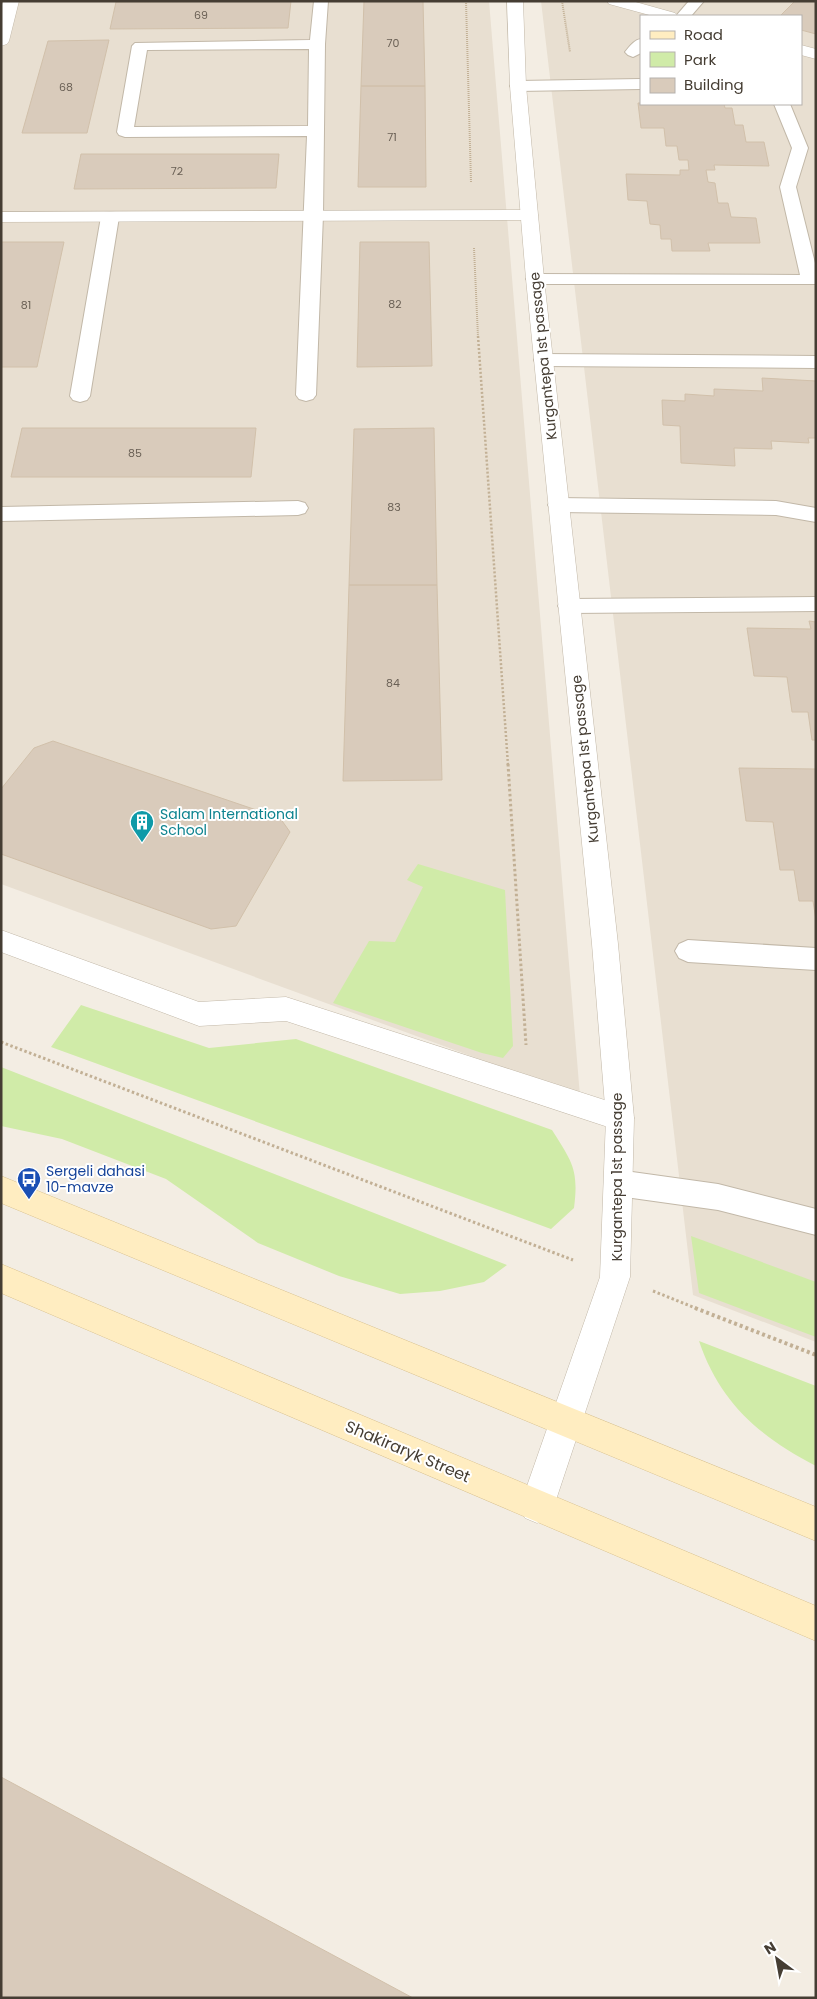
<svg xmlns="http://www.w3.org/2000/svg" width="817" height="1999" font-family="Poppins,sans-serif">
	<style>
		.residential { fill: #e8dfd1; fill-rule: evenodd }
		.green { fill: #d0eba8 }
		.building { fill: #d9cbbb; stroke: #d1c0aa }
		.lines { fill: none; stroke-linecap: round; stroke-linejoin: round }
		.service-casing { stroke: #c2b8a8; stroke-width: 2 }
		.minor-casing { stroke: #c2b8a8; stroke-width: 1 }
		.tertiary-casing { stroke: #c2b8a8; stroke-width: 1 }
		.secondary-casing { stroke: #dac391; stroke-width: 1 }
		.path-far3 { stroke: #c2b095; stroke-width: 2; stroke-dasharray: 1 1; stroke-linecap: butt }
		.path-far2 { stroke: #c2b095; stroke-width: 2.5; stroke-dasharray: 2 2; stroke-linecap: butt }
		.path-far1 { stroke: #c2b095; stroke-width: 3; stroke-dasharray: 2.5 2.5; stroke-linecap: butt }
		.path { stroke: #c2b095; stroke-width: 4; stroke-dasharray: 3 3; stroke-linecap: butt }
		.service { fill: #fff; fill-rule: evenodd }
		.minor { fill: #fff; fill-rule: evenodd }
		.tertiary { fill: #fff; fill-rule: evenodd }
		.secondary { fill: #ffedc1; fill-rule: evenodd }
		.labels { text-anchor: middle; stroke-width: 4; stroke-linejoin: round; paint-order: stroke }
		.number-label { font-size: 11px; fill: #6a6055 }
		.street-label { font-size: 14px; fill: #453d33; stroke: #fff }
		.culture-label { font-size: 14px; fill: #0d838f; stroke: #fff; text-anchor: start }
		.transit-label { font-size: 14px; fill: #164399; stroke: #fff; text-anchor: start }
		.near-street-label { font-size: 16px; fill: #453d33; stroke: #fff }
	</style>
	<rect width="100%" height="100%" fill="#f3ede3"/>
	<path class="residential" d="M1,1H489L580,1096L1,884Z
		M541,1H816V1342L693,1295ZM641,16H801V104H641Z"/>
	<path class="green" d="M418,864L505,890L513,1046L503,1058L482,1053L333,1003L369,941L395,942L423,887L407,880Z
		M81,1005L209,1048L296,1039L552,1130C572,1162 579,1169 574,1208L551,1229L51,1047Z
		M1,1067L507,1265L484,1282L440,1291L400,1294L339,1276L258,1243L166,1179L62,1139L1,1126Z
		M691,1236L816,1282V1337L699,1293Z
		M699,1341L816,1386V1466C760,1437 720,1403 699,1341Z"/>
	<path class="building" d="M291,1L288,28L110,29L116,2Z
		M364,1H423L425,86H361Z
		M795,1H816V34L801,30V16H780Z
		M109,40L87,133H22L48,41Z
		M361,86H425L426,187H358Z
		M638,103L724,104L725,108H732L735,125H743L746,142H764L769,166L714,165L715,170H706L708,182L715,183L718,203H728L731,217L756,218L760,243H708L710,251H672L671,239H661L660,225L650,224L647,201L628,200L626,174L680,175V170H689L688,160H679L677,146H666L664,128H641Z
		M81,154H279L276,188L74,189Z
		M1,242H64L37,367H1Z
		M360,242H429L432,366L357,367Z
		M762,378L816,381V438H808L809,443L771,441L772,449L734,448L735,466L681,463L680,426L663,425L662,400L685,401V394L714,396V389L763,391Z
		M22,428H256L251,477H11Z
		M434,428L437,585H349L354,429Z
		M349,585H437L442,780L343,781Z
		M809,621L816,622V740H812L808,712H792L787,677L754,676L747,628L811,629Z
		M53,741L280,818L290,832L236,926L211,929L1,854V789L34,748Z
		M739,768L816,769V920L813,901H799L794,870H780L773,822L746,821Z
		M1,1777L413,1998H1Z"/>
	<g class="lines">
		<g class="service-casing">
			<path id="service" d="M314,1H328L325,44L323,215L316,395L313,399L306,401L299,399L296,395L307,136L125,137L119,135L117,132L132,46L135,43L310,40ZM309,49L308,126L134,127L147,50Z
				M689,1H704L691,16H676Z
				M641,39V53L633,57L628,55L625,52C630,46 634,40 641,39Z
				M641,79V89L518,91L512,89L510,86L512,83L518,81Z
				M774,104H790L808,148L796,187L816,267V284H535L529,283L526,279L529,275L535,274L800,275L780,187L792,148Z
				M110,212L116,213L119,217L90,396L87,400L80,402L73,400L70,396L101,217L104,213Z
				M543,354L816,356V368L543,366L536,364L534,360L536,356Z
				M558,498L776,501L816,508V522L776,515L558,512L551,510L548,505L551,500Z
				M298,501L305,503L308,508L305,513L298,515L1,521V507Z
				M816,597V611L569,613L561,611L558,606L561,601L569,599Z
				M688,940L816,948V970L688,962L679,958L675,951L679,944Z
				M618,1170L718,1184L816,1209V1235L718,1210L618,1196L608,1192L604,1183L608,1174Z"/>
		</g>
		<g class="minor-casing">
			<path id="minor" d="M3,1H19L9,41L7,44L1,46V9Z
				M607,1H632L675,13L678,16H653L609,4Z
				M801,45L816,49V59L801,55Z
				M529,210L535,211L538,215L535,219L529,220L1,222V212Z
				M1,930L199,1002L286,997L620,1105L630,1109L634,1118L630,1127L620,1131L286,1021L199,1026L1,952Z"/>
		</g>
		<g class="tertiary-casing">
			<path id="tertiary" d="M507,1H523L526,86L544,279L618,944L634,1118L630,1277L554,1506L549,1518L537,1523L525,1518L520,1506L600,1277L606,1118L592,944L526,279L510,86Z"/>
		</g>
		<g class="secondary-casing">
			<path id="secondary" d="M1,1176L816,1507V1541L1,1203Z
				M1,1264L816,1606V1641L1,1293Z"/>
		</g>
		<path class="path-far3" d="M466,1L471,182
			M562,1L570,52
			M474,248L478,337"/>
		<path class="path-far2" d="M478,336L508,765"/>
		<path class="path-far1" d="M508,764L526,1045
			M1,1042L573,1260
			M653,1291L698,1309"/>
		<path class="path" d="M695,1308L816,1355"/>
		<use href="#service" class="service"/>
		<use href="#minor" class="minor"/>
		<use href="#tertiary" class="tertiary"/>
		<use href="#secondary" class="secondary"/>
	</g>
	<defs>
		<g id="building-pin" transform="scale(1.25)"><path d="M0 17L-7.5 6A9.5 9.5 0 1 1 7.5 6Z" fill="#0f9aa8" stroke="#fff"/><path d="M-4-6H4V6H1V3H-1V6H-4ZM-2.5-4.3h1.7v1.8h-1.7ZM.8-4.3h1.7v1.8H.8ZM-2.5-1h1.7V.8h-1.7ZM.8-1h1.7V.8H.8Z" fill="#fff"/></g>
		<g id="bus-pin" transform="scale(1.25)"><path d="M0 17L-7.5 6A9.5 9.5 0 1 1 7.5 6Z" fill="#1a4fb4" stroke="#fff"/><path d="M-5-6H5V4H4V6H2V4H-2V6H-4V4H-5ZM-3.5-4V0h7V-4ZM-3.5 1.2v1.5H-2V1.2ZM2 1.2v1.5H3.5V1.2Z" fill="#fff"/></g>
	</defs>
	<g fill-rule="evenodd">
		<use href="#building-pin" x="142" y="822"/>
		<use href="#bus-pin" x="29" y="1179"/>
	</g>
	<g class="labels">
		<g class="number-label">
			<text x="201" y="19">69</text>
			<text x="393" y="47">70</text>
			<text x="66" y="91">68</text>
			<text x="392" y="141">71</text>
			<text x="177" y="175">72</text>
			<text x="395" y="308">82</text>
			<text x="26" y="309">81</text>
			<text x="135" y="457">85</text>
			<text x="394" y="511">83</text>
			<text x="393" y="687">84</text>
		</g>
		<g class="street-label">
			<text transform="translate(543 356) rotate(-96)" y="5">Kurgantepa 1st passage</text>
			<text transform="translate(585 759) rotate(-96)" y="5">Kurgantepa 1st passage</text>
			<text transform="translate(617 1177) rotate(-90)" y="5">Kurgantepa 1st passage</text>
		</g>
		<g class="culture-label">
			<text x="160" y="819">Salam International<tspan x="160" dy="16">School</tspan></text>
		</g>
		<g class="transit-label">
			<text x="46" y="1176">Sergeli dahasi<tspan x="46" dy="16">10-mavze</tspan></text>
		</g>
		<g class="near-street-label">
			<text transform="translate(408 1451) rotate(23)" y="6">Shakiraryk Street</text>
		</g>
	</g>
	<rect width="817" height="1999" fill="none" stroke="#453d33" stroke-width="5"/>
	<rect x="640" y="15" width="162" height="90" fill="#ffffff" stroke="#b5b1ad"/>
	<rect x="650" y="31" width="25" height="8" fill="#ffedc1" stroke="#b5b1ad"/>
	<text x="684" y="40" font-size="15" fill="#453d33">Road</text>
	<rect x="650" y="52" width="25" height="15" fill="#d0eba8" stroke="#b5b1ad"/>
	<text x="684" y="65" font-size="15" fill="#453d33">Park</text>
	<rect x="650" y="78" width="25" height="15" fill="#d9cbbb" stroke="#b5b1ad"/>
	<text x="684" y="90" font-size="15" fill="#453d33">Building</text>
	<g transform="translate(777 1959) rotate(328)" stroke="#ffffff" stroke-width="4" paint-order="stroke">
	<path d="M0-4L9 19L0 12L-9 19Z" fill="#453d33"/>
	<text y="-8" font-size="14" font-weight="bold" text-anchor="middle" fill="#453d33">N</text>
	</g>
</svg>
